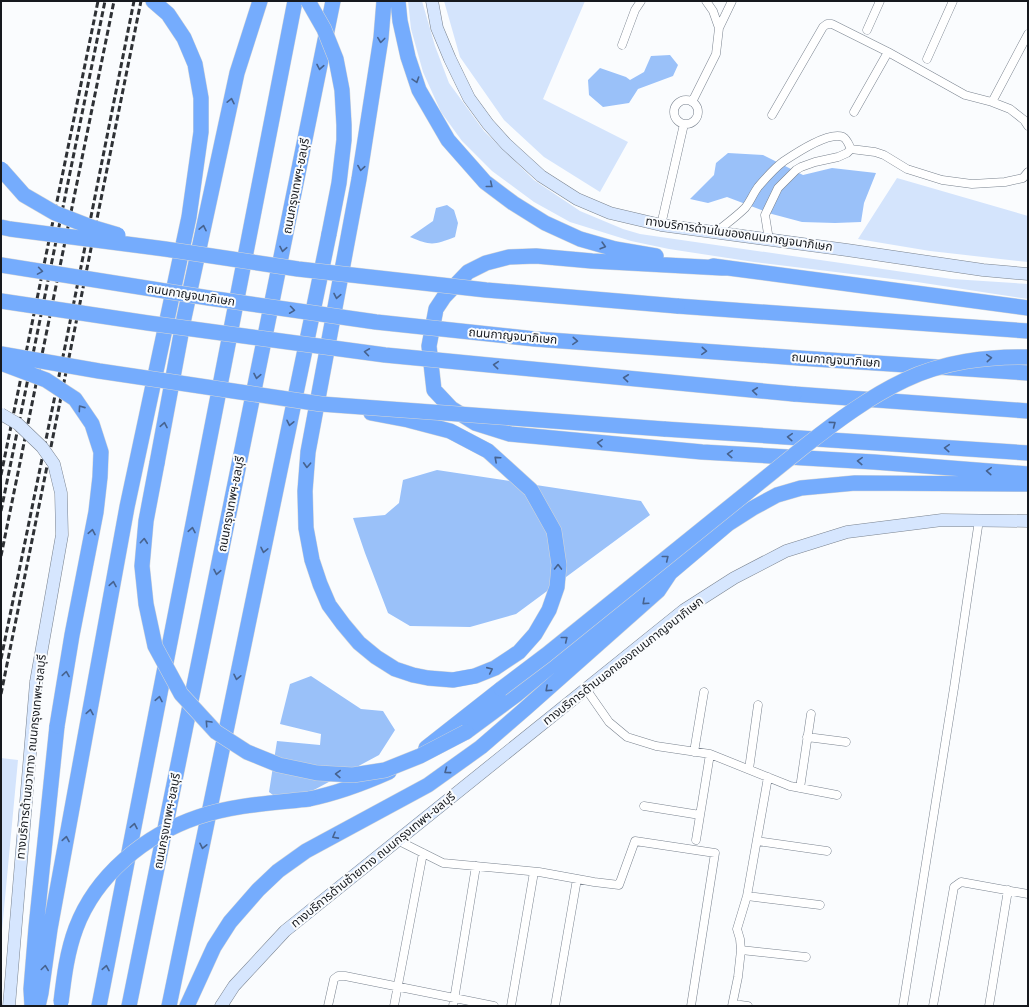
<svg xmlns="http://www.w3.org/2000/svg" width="1029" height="1007" font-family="Helvetica,'Noto Sans Thai',sans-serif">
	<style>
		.green { fill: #d4e4fc }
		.water { fill: #9ac1f9 }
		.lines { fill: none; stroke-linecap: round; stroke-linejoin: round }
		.minor-casing { stroke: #7a838f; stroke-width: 9 }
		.secondary-casing { stroke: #7a838f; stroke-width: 13 }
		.motorway-casing { stroke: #d5d6d6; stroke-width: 16 }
		.minor { stroke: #fff; stroke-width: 8 }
		.secondary { stroke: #d6e6fe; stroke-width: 12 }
		.motorway { stroke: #75acfd; stroke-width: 15 }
		.rail { stroke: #2e3135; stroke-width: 3; stroke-dasharray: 6 3; stroke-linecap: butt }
		.secondary-bridge-casing { stroke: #7a838f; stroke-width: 13; stroke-linecap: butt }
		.motorway-bridge-casing { stroke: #d5d6d6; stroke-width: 16; stroke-linecap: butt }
		.secondary-bridge { stroke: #d6e6fe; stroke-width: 12 }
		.motorway-bridge { stroke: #75acfd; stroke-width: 15 }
		.oneway { stroke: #46628e }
		.labels { text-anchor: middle; stroke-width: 4; stroke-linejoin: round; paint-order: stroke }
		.street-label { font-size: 12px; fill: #16191e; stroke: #fafcfe }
	</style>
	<rect width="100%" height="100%" fill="#fafcfe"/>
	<path class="green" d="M408,1H422L435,46L449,83L484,131L534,180L580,211L623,229L640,234L952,279L1028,284V299L917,282L754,262L669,249L631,241L570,222L534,202L492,171L462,141L441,112L423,72L411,29Z
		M444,1H585L543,99L628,142L600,192L544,157L504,120L460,57Z
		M897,178L1028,216V262L930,251L858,239Z
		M1,758L18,760L1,941Z"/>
	<path class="water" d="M670,55L678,65L673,76L638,89L629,103L603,107L589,95L588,80L600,68L626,77L630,80L644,72L651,56Z
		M728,153L763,155L803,175L832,168L876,173L864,203L861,222L835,223L802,222L772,214L727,197L708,203L690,199L714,175L716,163Z
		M447,205L454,210L458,223L455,237C434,245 431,246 410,237L433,221L436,208Z
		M437,470L641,501L650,515L516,614L470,627L410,626L388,613L365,553L353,518L385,515L399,503L403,480Z
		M311,676L361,709L383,711L395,730L379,755L286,805L269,792L277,741L320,745L321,734L280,724L290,684Z"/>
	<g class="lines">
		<g class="minor-casing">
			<path id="minor" d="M719,28L732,1
				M867,30L880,1
				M622,45L635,10L641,1
				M927,59L953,1
				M674 112a12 12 0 1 1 24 0a12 12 0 1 1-24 0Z
				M692,102L716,54L719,28L713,11L706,1
				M992,102L1028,34
				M854,112L888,52
				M772,115L823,27L827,24H832L888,52L965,95L992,102L1010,109L1024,120L1028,126
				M661,225L684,124
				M716,232C726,224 736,217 745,208C750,202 753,194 758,187C764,180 777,166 784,161C796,153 829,131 843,137C847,139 849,145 851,149
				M769,240L765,215L778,188L796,170L801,167L815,162L838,157L847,153L851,149L875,152L884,155L907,169L942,180L972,184L1005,182L1023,178L1028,172
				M586,689L609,722L627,737L656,746L710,754L790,786L837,795
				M807,737L846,742
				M694,752L704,692
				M749,769L758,705
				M800,788L811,714
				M644,806L700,815
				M397,840L443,863L539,872L594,882L619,885L635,841L715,853L691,1006
				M696,840L710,754
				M757,841L827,851
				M747,896L820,905
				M741,950L806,957
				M733,1004L748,1006
				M328,1006L334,979L338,976H345L494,1006
				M394,1006L423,853
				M453,1006L476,866
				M511,1006L534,872
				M555,1006L577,879
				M732,1006L738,977L741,950L740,939L737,929L747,896L768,777
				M903,1006L954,688L979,520
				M933,1006L954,887L961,882L1028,894
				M989,1006L1008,890"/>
		</g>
		<g class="secondary-casing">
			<path id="secondary" d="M432,1L437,28L450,59L469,98L488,124L506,144L541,176L577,199L610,213L661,225L847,250L983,270L1028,274
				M9,1006L36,682
				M221,1006L234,986L285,931L684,610L734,578L786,551L847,532L942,520L1028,521"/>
		</g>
		<g class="motorway-casing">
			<path id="motorway" d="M398,1L400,21L408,57L419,90L448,140L485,182L513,203L545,223L580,239L615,249L656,256
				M713,266L1028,308
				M722,268L592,261L536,256L509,257L486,263L468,272L444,297L436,309L429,346L434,390L451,408L475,423L510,434L702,452L874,462L1028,474
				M677,306L1028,331
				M799,358L1028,373
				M794,394L1028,411
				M371,413L408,420L450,431L488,451L531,490L554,531L559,565L557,587L549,610L535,634L519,652L495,668L475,676L453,680L428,678L413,675L395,669L376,657L359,643L343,624L329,605L320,584L312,560L306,528L305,491L308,452L359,179L381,38L384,1
				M664,429L1028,453
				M157,463L184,318L237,73L260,1
				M466,732L516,695L564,655L630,598L657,578L670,573L728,524L753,508L777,495L801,488L855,483L1028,484
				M426,748L501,689
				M309,799C338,793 362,784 389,772
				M32,1006L31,989L36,928L57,726
				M38,1006L41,993L50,929L127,507L189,217L201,132V98L195,64L184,38L168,14L153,1
				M99,1006L295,1
				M129,1006L333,1
				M169,1006L329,234
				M187,1006L214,947L230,922L258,890L278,871L306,851L428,785L481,747L526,708L658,591L670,573"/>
		</g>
		<use href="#minor" class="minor"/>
		<use href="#secondary" class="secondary"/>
		<use href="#motorway" class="motorway"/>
		<path class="rail" d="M1,475L98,1
			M1,511L105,1
			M1,556L114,1
			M1,659L67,337L134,1
			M1,694L141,1"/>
		<g class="secondary-bridge-casing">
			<path id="secondary-bridge" d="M1,414L18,424L42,447L54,464L61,493L62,535L36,682"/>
		</g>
		<g class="motorway-bridge-casing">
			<path id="motorway-bridge" d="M308,1L324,29L336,59L342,90L344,125V140L339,183L329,234
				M1,169L24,195L55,213L91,227L118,235
				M1,227L10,229L165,249L298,269L486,290L677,306
				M1,265L209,298L376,322L535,339L799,358
				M1,301L148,323L385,355L794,394
				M1,354L99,371L321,404L664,429
				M1,363L46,380L75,399L92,424L101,452L100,477L96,512L72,635L57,726
				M157,463L146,521L142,566L146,604L155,646L181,694L216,732L247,752L279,765L317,773L353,775L385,770L420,756L466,732
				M501,689L546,655L805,446C837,421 869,397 905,380C942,362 988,356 1028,357
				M61,1002C64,977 67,952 76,928C96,875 145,835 198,817C233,805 272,803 309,799"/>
		</g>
		<use href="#secondary-bridge" class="secondary-bridge"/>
		<use href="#motorway-bridge" class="motorway-bridge"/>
	</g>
	<defs><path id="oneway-chevron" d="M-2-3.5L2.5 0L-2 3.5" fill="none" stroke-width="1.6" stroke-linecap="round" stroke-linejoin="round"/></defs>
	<g class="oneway">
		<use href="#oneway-chevron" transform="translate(381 40) rotate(97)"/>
		<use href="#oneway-chevron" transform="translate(320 67) rotate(101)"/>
		<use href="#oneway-chevron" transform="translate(416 80) rotate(72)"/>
		<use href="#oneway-chevron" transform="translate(231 101) rotate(-78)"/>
		<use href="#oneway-chevron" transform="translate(361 168) rotate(99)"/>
		<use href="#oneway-chevron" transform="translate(490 185) rotate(39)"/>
		<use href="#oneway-chevron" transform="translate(203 228) rotate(-78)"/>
		<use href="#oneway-chevron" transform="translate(603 246) rotate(16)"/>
		<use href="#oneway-chevron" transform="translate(283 249) rotate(101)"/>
		<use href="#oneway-chevron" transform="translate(40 271) rotate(9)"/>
		<use href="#oneway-chevron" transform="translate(337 296) rotate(101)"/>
		<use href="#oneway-chevron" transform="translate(292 310) rotate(8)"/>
		<use href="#oneway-chevron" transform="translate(575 341) rotate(4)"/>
		<use href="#oneway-chevron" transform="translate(704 351) rotate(4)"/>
		<use href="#oneway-chevron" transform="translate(367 352) rotate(-172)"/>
		<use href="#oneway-chevron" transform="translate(989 358) rotate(-5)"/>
		<use href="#oneway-chevron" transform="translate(496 365) rotate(-175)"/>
		<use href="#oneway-chevron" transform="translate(257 376) rotate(101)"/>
		<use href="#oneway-chevron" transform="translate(626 378) rotate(-174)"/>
		<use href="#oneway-chevron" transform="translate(755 391) rotate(-174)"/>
		<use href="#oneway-chevron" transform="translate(81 408) rotate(-125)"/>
		<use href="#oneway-chevron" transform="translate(290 423) rotate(102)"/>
		<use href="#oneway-chevron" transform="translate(833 424) rotate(-37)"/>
		<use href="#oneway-chevron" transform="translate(164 425) rotate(-79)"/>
		<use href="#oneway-chevron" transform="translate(790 437) rotate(-176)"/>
		<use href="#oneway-chevron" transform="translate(600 443) rotate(-175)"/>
		<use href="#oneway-chevron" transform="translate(947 448) rotate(-176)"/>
		<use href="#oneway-chevron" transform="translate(730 454) rotate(-177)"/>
		<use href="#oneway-chevron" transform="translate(497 459) rotate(-138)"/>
		<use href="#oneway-chevron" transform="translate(860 461) rotate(-177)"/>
		<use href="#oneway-chevron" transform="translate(307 465) rotate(93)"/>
		<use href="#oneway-chevron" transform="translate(989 471) rotate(-176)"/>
		<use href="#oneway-chevron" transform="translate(192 530) rotate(-79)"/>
		<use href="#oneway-chevron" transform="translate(92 532) rotate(-79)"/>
		<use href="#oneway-chevron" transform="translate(144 541) rotate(-85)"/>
		<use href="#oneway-chevron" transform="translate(264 550) rotate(102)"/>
		<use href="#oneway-chevron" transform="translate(666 558) rotate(-39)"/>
		<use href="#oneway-chevron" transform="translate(558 567) rotate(-89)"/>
		<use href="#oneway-chevron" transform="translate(217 572) rotate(101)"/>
		<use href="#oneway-chevron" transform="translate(113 584) rotate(-80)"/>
		<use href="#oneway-chevron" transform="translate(645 602) rotate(138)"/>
		<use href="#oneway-chevron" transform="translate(565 639) rotate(-39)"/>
		<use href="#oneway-chevron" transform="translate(490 670) rotate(-24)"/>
		<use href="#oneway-chevron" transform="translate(66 674) rotate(-81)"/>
		<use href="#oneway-chevron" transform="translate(237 677) rotate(102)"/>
		<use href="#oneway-chevron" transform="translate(548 689) rotate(138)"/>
		<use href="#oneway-chevron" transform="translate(159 699) rotate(-79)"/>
		<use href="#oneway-chevron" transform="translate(90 712) rotate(-80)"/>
		<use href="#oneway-chevron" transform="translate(208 723) rotate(-133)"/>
		<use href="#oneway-chevron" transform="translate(447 771) rotate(144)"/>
		<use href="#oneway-chevron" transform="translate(338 774) rotate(-178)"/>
		<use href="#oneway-chevron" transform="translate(134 826) rotate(-79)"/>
		<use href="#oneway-chevron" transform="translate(335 836) rotate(151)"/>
		<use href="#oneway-chevron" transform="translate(66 839) rotate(-80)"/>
		<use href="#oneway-chevron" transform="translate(203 846) rotate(102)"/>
		<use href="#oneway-chevron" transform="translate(45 968) rotate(-82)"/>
		<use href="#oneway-chevron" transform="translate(106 968) rotate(-79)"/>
	</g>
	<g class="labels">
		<g class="street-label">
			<text transform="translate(296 186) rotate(-79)" y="4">ถนนกรุงเทพฯ-ชลบุรี</text>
			<text transform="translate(739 234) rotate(8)" y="4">ทางบริการด้านในของถนนกาญจนาภิเษก</text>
			<text transform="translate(191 295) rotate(9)" y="4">ถนนกาญจนาภิเษก</text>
			<text transform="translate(513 336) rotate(5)" y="4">ถนนกาญจนาภิเษก</text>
			<text transform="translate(836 360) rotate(4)" y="4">ถนนกาญจนาภิเษก</text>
			<text transform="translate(231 504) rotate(-79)" y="4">ถนนกรุงเทพฯ-ชลบุรี</text>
			<text transform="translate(623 661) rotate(-38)" y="4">ทางบริการด้านนอกของถนนกาญจนาภิเษก</text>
			<text transform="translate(31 757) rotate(-84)" y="4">ทางบริการด้านขวาทาง ถนนกรุงเทพฯ-ชลบุรี</text>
			<text transform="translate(167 821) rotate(-79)" y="4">ถนนกรุงเทพฯ-ชลบุรี</text>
			<text transform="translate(373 860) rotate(-39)" y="4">ทางบริการด้านซ้ายทาง ถนนกรุงเทพฯ-ชลบุรี</text>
		</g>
	</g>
	<rect width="1029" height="1007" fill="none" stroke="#16191e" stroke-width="4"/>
</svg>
